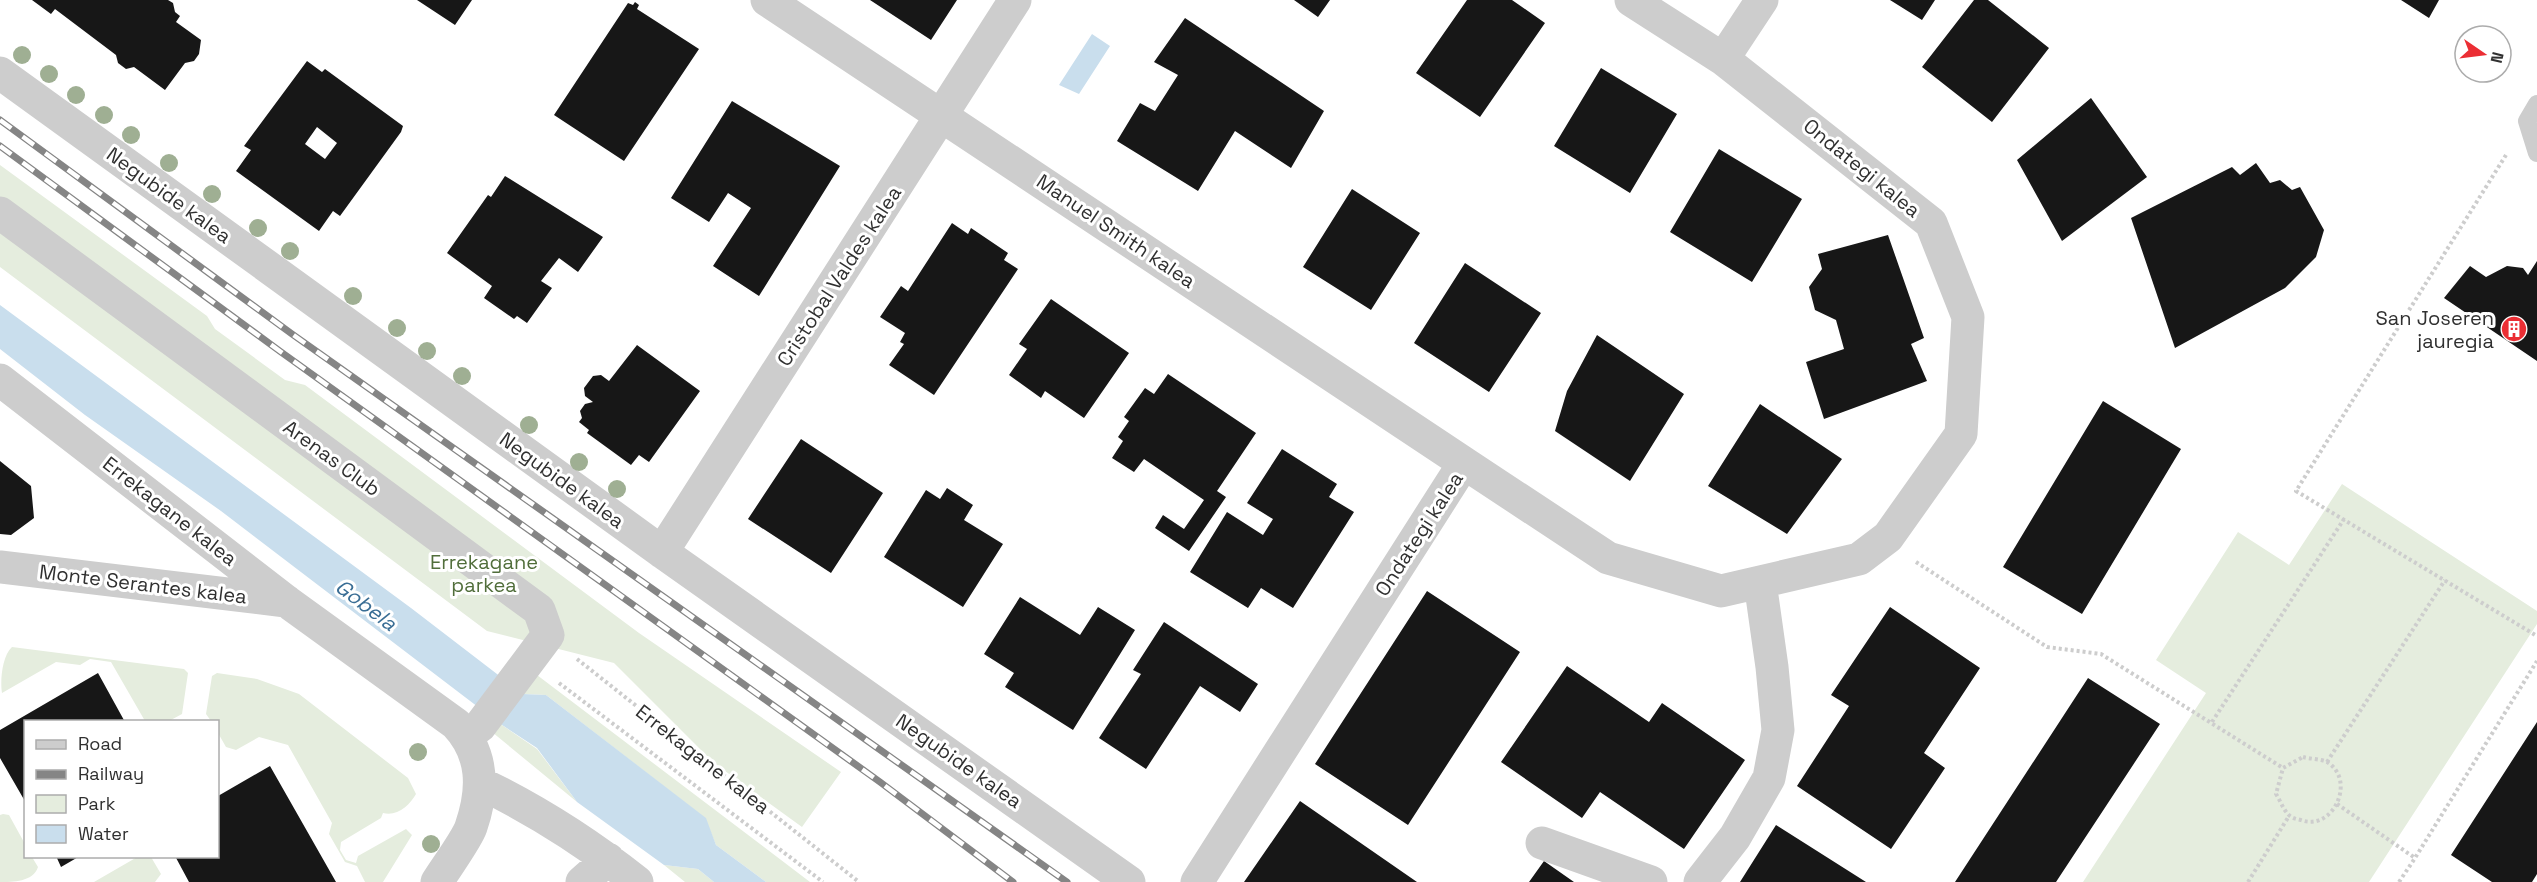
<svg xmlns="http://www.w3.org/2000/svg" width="2537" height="882" font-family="'Space Grotesk',sans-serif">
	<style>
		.green { fill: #e5edde }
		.water { fill: #c9deed }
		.building { fill: #171717; fill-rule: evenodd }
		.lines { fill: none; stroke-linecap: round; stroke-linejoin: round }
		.path { stroke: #cdcdcd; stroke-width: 4; stroke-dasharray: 3 3; stroke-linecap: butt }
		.lane { stroke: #cdcdcd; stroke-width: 18 }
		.street { stroke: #cdcdcd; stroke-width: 33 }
		.rail-casing { stroke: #858585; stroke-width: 7 }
		.rail { stroke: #fff; stroke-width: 4.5; stroke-dasharray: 14; stroke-linecap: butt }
		.tree { fill: #9faf93 }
		.labels { text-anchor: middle; stroke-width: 6; stroke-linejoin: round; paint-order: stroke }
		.street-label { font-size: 20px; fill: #303030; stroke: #fff }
		.poi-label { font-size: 20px; fill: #303030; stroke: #fff; text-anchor: end }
		.park-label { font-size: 20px; fill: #516e3b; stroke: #fff }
		.water-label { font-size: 21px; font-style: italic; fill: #3a6e95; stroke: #fff }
	</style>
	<rect width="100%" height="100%" fill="#fff"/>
	<path class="green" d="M0,165L207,316L215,329L285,380L305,385L639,633L841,772L802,827L714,763L614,663L487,631L0,267Z
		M2342,484L2537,611V624L2369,882H2083L2206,693L2156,660L2238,532L2289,565Z
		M12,647L184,669L188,673L182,714L169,721H145L111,662L90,659L80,665L56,662L2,693C0,681 2,656 12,647Z
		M217,673L257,679L299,694L408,778L416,794C410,805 397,817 383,813L381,818L341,842L340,850L346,860L356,863L358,856L406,829L412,835L383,882H365L357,866L345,862L329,834L332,823L288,745L259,737L236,750L226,747L218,733V722L211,721L206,714L212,676Z
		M537,675L810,882H766L716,845L705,818L546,695L523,694Z
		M499,723L537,749L577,802L492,732Z
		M3,814L9,815L25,844L26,856L32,857L38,867C33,882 13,882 0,882V815Z
		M139,856L151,857L161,874L155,882H94Z
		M664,865L698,869L714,882H685Z"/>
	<path class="water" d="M1092,34L1110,46L1079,94L1059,85Z
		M0,305L411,608L523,694L546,695L706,818L716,845L766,882H714L698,869L664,865L577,802L537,748L499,723L221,511L85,415L0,349Z"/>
	<path class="building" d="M32,0H168L173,3L175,12L180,16L176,22L201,40L199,54L194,61L185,63L165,90L134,67L126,69L118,63L116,55L55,9L51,14Z
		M417,0H472L455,25Z
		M870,0H957L931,40Z
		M1294,0H1330L1318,17Z
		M1467,0H1512L1545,23L1480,117L1416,73Z
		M1890,0H1935L1922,20Z
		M1974,0H1988L2049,48L1992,122L1922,67Z
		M2401,0H2439L2429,18Z
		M635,2L639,5L637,9L699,49L624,161L554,115L628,3L633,5Z
		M1185,18L1324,111L1291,168L1235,131L1198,191L1117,141L1140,103L1155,111L1178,75L1154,62Z
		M307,61L322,72L325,69L403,126L401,132L340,216L333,211L319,231L236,171L251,150L244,146ZM317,127L337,143L325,159L305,144Z
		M1601,68L1677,114L1630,193L1554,146Z
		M2091,98L2147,177L2062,241L2017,160Z
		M732,101L840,166L759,296L713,266L751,208L728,193L709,222L671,198Z
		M1719,149L1802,199L1752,282L1670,232Z
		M2256,163L2270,183L2280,180L2292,190L2300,187L2324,230L2316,257L2285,288L2175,348L2131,218L2232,167L2240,175Z
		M505,176L603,237L578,272L559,258L541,281L552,288L527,323L517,316L514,319L484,298L492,286L447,253L488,195L491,197Z
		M1352,189L1420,233L1371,310L1303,267Z
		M952,223L968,234L971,228L1008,253L1004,260L1018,269L934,395L889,365L904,344L900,342L905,333L880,317L901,286L908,291Z
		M1888,235L1924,338L1911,344L1927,381L1824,419L1806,362L1844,349L1836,320L1815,310L1809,287L1822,269L1818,254Z
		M2537,261V361L2444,298L2470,266L2486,277L2507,266L2523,268L2528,275Z
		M1465,263L1541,313L1489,392L1414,343Z
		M1051,299L1129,353L1084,418L1045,391L1041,398L1009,375L1027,349L1019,344Z
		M1597,335L1684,394L1630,481L1555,431L1567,391Z
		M637,345L700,391L649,462L639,455L631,465L587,433L589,430L579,422L582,418L580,411L585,404L593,402L585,396L584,388L593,376L601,375L609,381Z
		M1168,374L1256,433L1217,491L1226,497L1189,551L1155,528L1163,515L1184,529L1204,500L1144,459L1134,472L1112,458L1123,441L1118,437L1129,421L1124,417L1145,388L1154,394Z
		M2103,401L2181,449L2082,614L2003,567Z
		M1760,404L1842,459L1787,534L1708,486Z
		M801,439L883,493L831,573L748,519Z
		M1282,449L1337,484L1329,497L1354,512L1293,608L1261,588L1248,608L1190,572L1227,512L1263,535L1273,519L1247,503Z
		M0,461L31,486L34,518L11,535L0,534Z
		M947,488L973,505L964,520L1003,544L963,607L884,557L926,490L940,499Z
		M1427,591L1520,652L1408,825L1315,764Z
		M1020,597L1080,635L1098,607L1135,630L1073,730L1005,687L1014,673L984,654Z
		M1890,607L1980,668L1924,753L1945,768L1891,849L1797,786L1849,706L1831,695Z
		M1164,622L1258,684L1240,712L1200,686L1146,769L1099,738L1141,674L1133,670Z
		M1567,666L1649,722L1662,703L1745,760L1684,849L1600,792L1582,818L1501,762Z
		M98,673L125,722H26V803L0,758V730Z
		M2088,678L2160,724L2056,882H1955Z
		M2537,722V874L2532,882H2492L2451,855Z
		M270,766L336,882H189L175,856H218V796Z
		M1300,801L1417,882H1244Z
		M1776,825L1866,882H1740Z
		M56,856H80L61,867Z
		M1544,861L1574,882H1529Z"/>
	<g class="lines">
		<path class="path" d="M2506,155L2296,491L2537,636
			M1916,562L2047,647L2101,654L2283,768
			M577,659L859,882
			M559,683L823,882
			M2212,722L2344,519
			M2303,757C2310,759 2321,759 2327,762C2357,780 2333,832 2301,820C2296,819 2291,818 2288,814C2283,809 2280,800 2276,794L2283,768Z
			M2327,762L2445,580
			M2337,804L2415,858L2537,661
			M2248,882L2289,816
			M2399,882L2415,858"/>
		<path class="lane" d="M2537,104L2527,121L2537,153"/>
		<path class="street" d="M767,0L1464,463
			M1631,0L1723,59
			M0,73L662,552L1129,882
			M0,213L539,610L548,635L480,726L467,736
			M0,380L286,601L456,724C484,754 484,789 471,827C467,839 445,869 437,882
			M662,552L1015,0
			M0,567L286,601
			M480,783C536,810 589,844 637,882
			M1542,843L1651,882
			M582,882L608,859
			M1197,882L1464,463L1608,558L1721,591L1859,559L1888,537L1961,434L1968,317L1931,223L1723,59L1762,0
			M1700,882L1735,837L1769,778L1778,730L1772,667L1760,582"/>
		<g class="rail-casing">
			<path id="rail" d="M0,120L292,334L1067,882
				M0,146L281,352L880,782L1013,882"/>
		</g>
		<use href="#rail" class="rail"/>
	</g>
	<g class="tree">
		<circle cx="22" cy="55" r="9"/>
		<circle cx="49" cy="74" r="9"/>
		<circle cx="76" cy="95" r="9"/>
		<circle cx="104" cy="115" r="9"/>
		<circle cx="131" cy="135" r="9"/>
		<circle cx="169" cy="163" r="9"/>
		<circle cx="212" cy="194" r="9"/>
		<circle cx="258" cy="228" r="9"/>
		<circle cx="290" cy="251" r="9"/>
		<circle cx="353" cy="296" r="9"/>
		<circle cx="397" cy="328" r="9"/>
		<circle cx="427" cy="351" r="9"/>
		<circle cx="462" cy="376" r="9"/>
		<circle cx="529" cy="425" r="9"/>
		<circle cx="579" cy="462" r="9"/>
		<circle cx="617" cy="489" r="9"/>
		<circle cx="418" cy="752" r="9"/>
		<circle cx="431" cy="844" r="9"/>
	</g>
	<defs>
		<g id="building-disc" transform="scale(1.35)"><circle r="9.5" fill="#eb2e34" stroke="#fff"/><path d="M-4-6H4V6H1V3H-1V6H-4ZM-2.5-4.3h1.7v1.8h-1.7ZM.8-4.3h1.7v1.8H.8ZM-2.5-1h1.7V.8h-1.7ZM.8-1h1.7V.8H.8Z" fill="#fff"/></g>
	</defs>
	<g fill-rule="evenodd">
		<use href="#building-disc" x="2514" y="329"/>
	</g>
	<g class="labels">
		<g class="street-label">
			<text transform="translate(1862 168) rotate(39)" y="7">Ondategi kalea</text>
			<text transform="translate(169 195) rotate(36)" y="7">Negubide kalea</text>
			<text transform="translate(1116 231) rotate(34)" y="7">Manuel Smith kalea</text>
			<text transform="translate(839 276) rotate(-57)" y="7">Cristobal Valdes kalea</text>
			<text transform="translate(332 458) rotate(36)" y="7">Arenas Club</text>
			<text transform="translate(562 480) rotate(36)" y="7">Negubide kalea</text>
			<text transform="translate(170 511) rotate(38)" y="7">Errekagane kalea</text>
			<text transform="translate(1419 534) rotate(-57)" y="7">Ondategi kalea</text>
			<text transform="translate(143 584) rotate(7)" y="7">Monte Serantes kalea</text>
			<text transform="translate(703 759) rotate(38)" y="7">Errekagane kalea</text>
			<text transform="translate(959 761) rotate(35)" y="7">Negubide kalea</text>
		</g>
		<g class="poi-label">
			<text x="2494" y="325">San Joseren<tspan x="2494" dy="23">jauregia</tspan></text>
		</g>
		<g class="park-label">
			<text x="484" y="569">Errekagane<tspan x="484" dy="23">parkea</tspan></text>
		</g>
		<g class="water-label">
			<text transform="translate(366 605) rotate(37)" y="7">Gobela</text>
		</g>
	</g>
	<rect x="24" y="720" width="195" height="138" fill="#ffffff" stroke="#acacac" stroke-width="1.5"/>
	<rect x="36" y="740" width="30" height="9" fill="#cdcdcd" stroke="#acacac" stroke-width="1.5"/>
	<text x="78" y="750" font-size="18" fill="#303030">Road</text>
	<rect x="36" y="770" width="30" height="9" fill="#858585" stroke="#acacac" stroke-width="1.5"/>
	<text x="78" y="780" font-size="18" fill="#303030">Railway</text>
	<rect x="36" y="795" width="30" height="18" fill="#e5edde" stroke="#acacac" stroke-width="1.5"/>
	<text x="78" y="810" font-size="18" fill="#303030">Park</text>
	<rect x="36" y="825" width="30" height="18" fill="#c9deed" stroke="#acacac" stroke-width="1.5"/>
	<text x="78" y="840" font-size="18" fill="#303030">Water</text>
	<g transform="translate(2483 54) rotate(104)"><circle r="28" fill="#ffffff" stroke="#acacac" stroke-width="1.5"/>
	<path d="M0-4.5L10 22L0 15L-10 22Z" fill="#eb2e34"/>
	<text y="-9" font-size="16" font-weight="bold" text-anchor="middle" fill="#303030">N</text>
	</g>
</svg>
